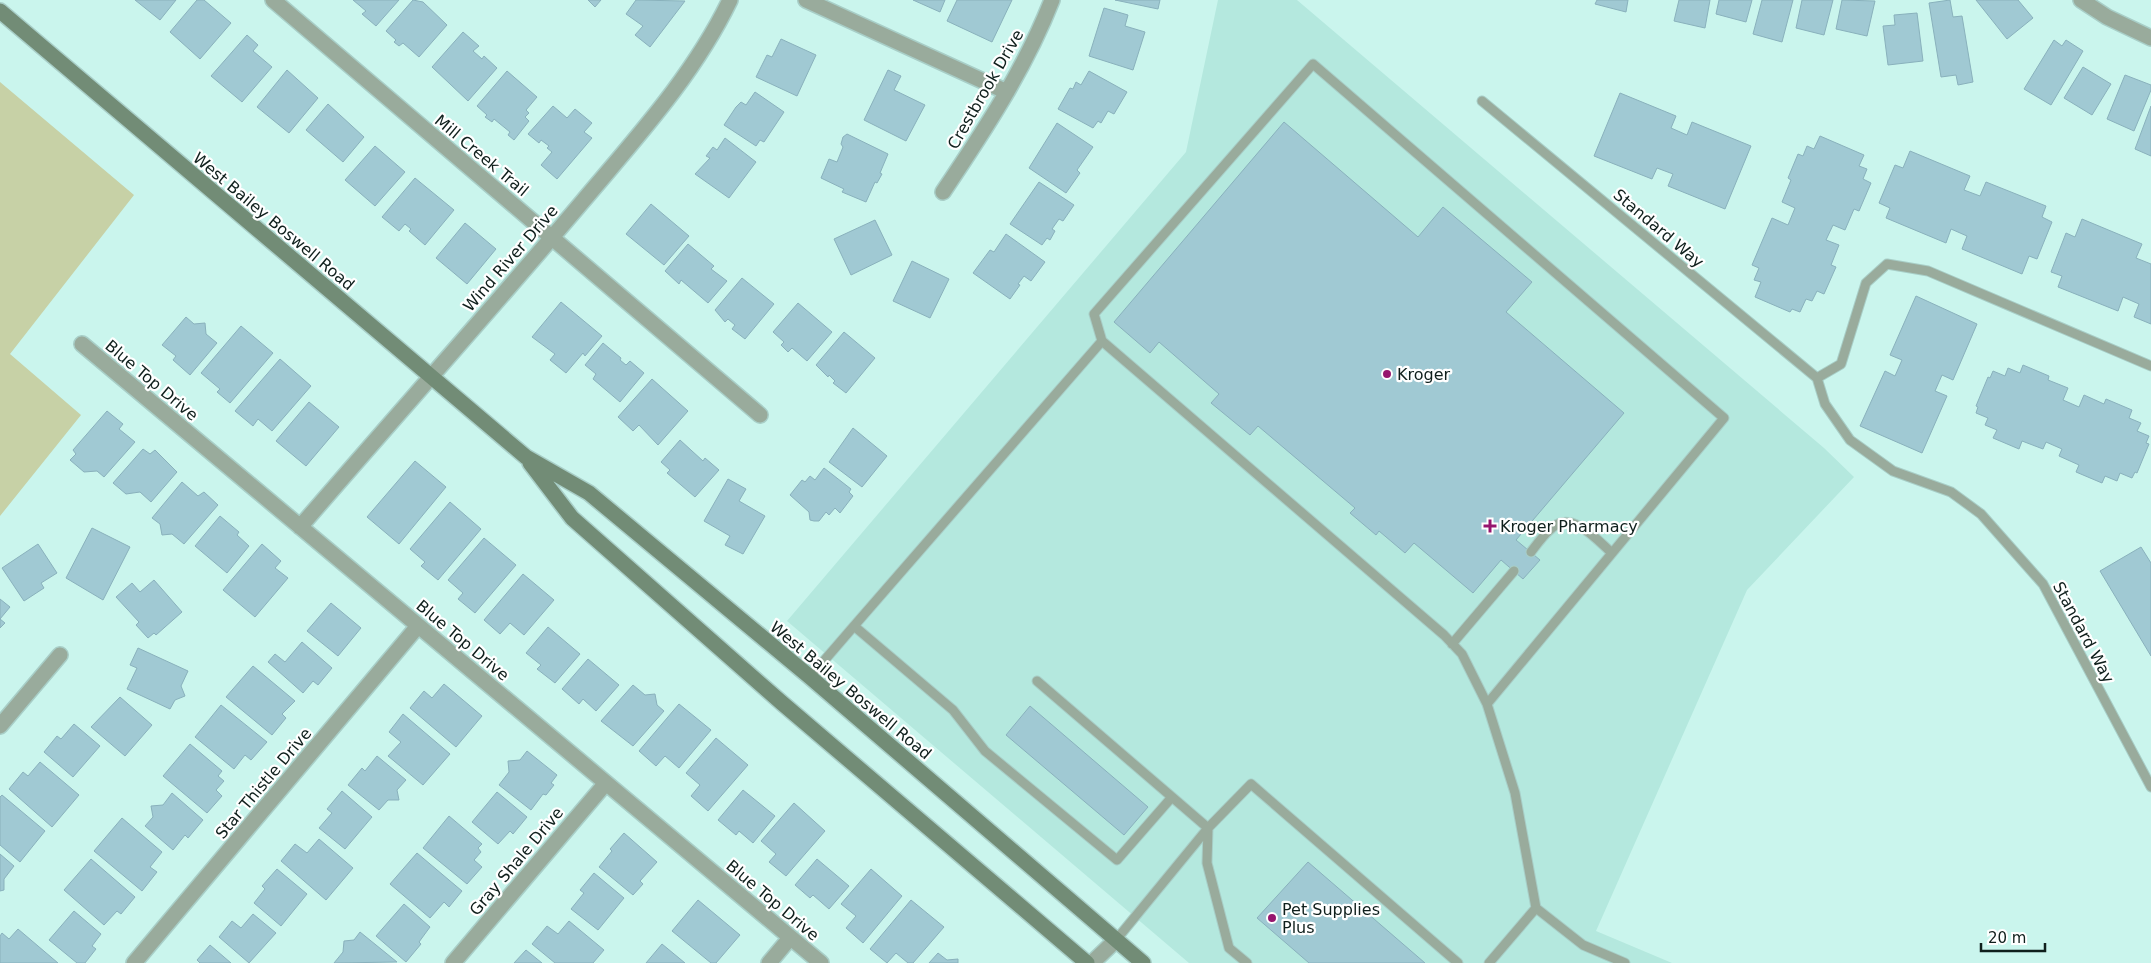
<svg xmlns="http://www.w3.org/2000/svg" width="2151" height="963" font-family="'DejaVu Sans',sans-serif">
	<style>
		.built { fill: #b4e8de }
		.green { fill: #c7d1a6 }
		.building { fill: #a0c9d3; stroke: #89b1bc }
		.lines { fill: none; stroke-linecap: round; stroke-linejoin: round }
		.lane-casing { stroke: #a8cec7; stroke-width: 11 }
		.street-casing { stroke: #a8cec7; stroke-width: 18 }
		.secondary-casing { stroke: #a8cec7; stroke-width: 18 }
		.lane { stroke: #99ab9c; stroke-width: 9 }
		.street { stroke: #99ab9c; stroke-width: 15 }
		.secondary { stroke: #728c76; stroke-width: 15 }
		.poi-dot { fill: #96166e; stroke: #fff; stroke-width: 2 }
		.labels { text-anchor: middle; stroke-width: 4.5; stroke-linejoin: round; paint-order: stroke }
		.street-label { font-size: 16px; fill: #0f1f1c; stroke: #fff }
		.poi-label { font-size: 16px; fill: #0f1f1c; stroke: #fff; text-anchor: start }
	</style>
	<rect width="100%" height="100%" fill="#caf5ed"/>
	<path class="built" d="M1218,0H1297L1824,448L1854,477L1747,590L1596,931L1672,963H1189L787,621L1186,152Z"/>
	<path class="green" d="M0,82L134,195L10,354L81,415L0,516Z"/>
	<path class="building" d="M135,0H176L160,20Z
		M197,0H204L231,23L200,59L170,32Z
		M353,0H399L376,26L362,14L366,11Z
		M413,0L423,2L447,25L419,57L403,43L399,46L394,42L396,40L386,31Z
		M588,0H601L595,7Z
		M636,0L685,1L650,47L635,35L643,26L626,14Z
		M913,0H945L940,12Z
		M957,0H1012L992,42L947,21Z
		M1115,0H1160L1158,9Z
		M1597,0H1628L1626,12L1595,4Z
		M1679,0H1710L1705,28L1674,21Z
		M1719,0H1752L1746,22L1716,14Z
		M1762,0H1793L1782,42L1753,34Z
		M1802,0H1833L1824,35L1796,28Z
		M1842,0L1875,1L1867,36L1836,29Z
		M1950,0L1953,17L1962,16L1973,82L1958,85L1956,75L1941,77L1929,3Z
		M1976,0H2018L2033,18L2007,39Z
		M1104,8L1128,15L1125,26L1145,32L1133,70L1089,56Z
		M1917,13L1923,61L1888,65L1883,26L1895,25L1894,15Z
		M463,32L479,46L473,51L482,59L484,56L497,68L468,101L432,67Z
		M247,35L258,45L253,51L272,67L242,102L211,76Z
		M781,39L816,55L797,96L756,77L767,55L772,57Z
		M2054,40L2062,46L2066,40L2083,51L2051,105L2024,89Z
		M2083,67L2111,84L2092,115L2064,98Z
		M287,70L318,98L289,133L257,107Z
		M888,70L901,76L894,90L925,105L906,141L864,120Z
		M507,71L537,97L526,110L529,113L525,117L529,121L514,140L508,135L510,132L494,119L492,122L485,117L487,115L477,106Z
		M1089,71L1127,92L1114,114L1108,111L1101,123L1098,121L1093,128L1058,109L1070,88L1073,89L1076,82L1081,85Z
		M2125,75L2151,85V90L2134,131L2107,119Z
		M755,92L784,112L764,142L760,140L756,146L724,125L736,107L741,102L746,105Z
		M1620,93L1676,116L1671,128L1687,135L1692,122L1751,146L1725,209L1668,186L1673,174L1657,168L1652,179L1594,156Z
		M328,104L364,137L343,162L306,130Z
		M553,106L567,118L575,109L592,123L584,132L592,138L557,179L541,165L552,152L547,148L549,146L541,140L539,143L528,134Z
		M2151,106V156L2135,149Z
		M1284,122L1418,237L1443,207L1532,282L1506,312L1624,413L1516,540L1540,560L1523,579L1501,560L1473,593L1414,543L1405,553L1379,531L1376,535L1350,513L1355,508L1258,426L1250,435L1211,403L1219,394L1159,342L1150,353L1114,322Z
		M1057,123L1093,147L1077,170L1080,173L1066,193L1029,168Z
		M847,134L888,154L880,173L882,174L877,183L875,182L866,202L842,192L844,189L821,178L829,159L837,162L843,147L841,144L843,137Z
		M1820,136L1864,155L1859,166L1867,169L1863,179L1871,183L1859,211L1854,209L1845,230L1833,225L1826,240L1839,245L1831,265L1836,267L1824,294L1817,291L1812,301L1806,299L1800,312L1792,309L1790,312L1755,297L1761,282L1754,280L1759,268L1752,265L1772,218L1788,225L1795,208L1782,202L1791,180L1788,178L1798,154L1803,156L1807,146L1814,149Z
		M725,138L756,162L729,198L695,174L710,158L706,156L713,147L717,150Z
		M375,146L405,172L375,206L345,180Z
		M1910,151L1970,176L1964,190L1980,196L1986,182L2046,206L2042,217L2052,222L2037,259L2029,256L2022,274L1962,249L1967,236L1951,229L1946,243L1886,218L1890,208L1879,203L1895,165L1903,168Z
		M415,178L454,210L425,245L409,231L411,229L405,224L399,231L382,217Z
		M1039,182L1074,205L1063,221L1059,219L1052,229L1055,231L1050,240L1047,238L1042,245L1010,224Z
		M651,204L689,236L664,265L626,234Z
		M2082,219L2142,244L2136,258L2151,264V324L2134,317L2139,304L2123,297L2118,311L2058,287L2062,276L2051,272L2066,233L2075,237Z
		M875,220L892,255L851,275L834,239Z
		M465,223L496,249L467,284L436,258Z
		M1006,234L1045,262L1031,281L1024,276L1018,284L1020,285L1010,299L973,273L990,250L994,252Z
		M688,244L714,266L711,269L727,281L708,303L681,280L679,284L665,271Z
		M912,261L949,279L930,318L893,301Z
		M742,278L774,304L745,339L732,329L735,325L728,319L725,322L715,310Z
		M1916,296L1977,324L1953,380L1942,375L1935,391L1947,396L1922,453L1860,426L1885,371L1895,376L1902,360L1890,355Z
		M561,302L602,336L585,356L583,353L566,373L550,360L555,354L532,337Z
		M798,303L832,332L807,361L792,348L788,352L781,345L784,342L773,332Z
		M186,317L194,324L205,323L206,334L217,343L190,375L173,360L176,356L162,345Z
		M241,326L273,353L230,403L217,392L220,389L201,373Z
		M844,332L875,358L846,393L833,383L835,381L829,375L828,377L816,365Z
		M603,343L621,358L620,360L626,365L630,361L644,373L620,402L593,379L596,374L585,365Z
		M280,359L311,386L272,431L258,419L253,426L235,411Z
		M2023,365L2049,376L2048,380L2068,388L2063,400L2079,407L2084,395L2104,404L2106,399L2132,410L2129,418L2141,423L2137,431L2149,436L2146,443L2149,444L2137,473L2135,472L2132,478L2120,473L2117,481L2105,476L2102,483L2076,472L2079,465L2059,456L2062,449L2046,442L2043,449L2022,441L2019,449L1993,438L1997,430L1985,425L1988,418L1976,413L1978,407L1976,406L1988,377L1990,378L1993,371L2005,376L2008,368L2020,373Z
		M652,379L688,411L658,445L639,425L633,431L618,417Z
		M309,402L339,427L306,466L276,441Z
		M107,411L123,424L119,429L135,442L104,477L97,471L84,472L70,460L76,454L73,450Z
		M853,428L887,456L862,487L829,462Z
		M680,440L703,461L705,458L719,470L695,497L667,473L670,470L661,462Z
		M143,449L150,454L155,450L177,472L151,502L140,492L126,494L113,483Z
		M415,461L446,487L399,544L367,517Z
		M824,468L851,489L849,492L853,496L840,513L835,508L829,515L826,512L819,521H814L810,520L809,512L790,495L802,480L805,482L810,476L815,480Z
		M728,479L746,489L739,501L765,516L743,554L725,545L730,536L704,521Z
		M182,482L198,496L204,492L218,505L184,544L172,534L162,535L160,524L152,518Z
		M450,502L481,529L438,580L421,566L425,562L410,549Z
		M220,516L239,532L237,535L249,546L227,573L195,546Z
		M92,528L130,547L103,600L66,578Z
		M484,538L516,565L475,613L458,599L463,593L448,580Z
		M38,544L57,573L41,583L44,588L24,601L2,568Z
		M262,544L281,561L275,568L288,578L255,617L223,590Z
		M2141,547L2151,563V656L2100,571Z
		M523,574L554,600L524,635L510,623L500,634L484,620Z
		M154,580L182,612L156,635L154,633L148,638L136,625L139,622L116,597L132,583L140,592Z
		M0,599L10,607L0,619L5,623L0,628Z
		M331,603L361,628L338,656L307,631Z
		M548,627L580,654L555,683L537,669L541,665L526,653Z
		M302,642L332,668L318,685L313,681L303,693L268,662L275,654L285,662Z
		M138,648L188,671L181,686L185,696L175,700L170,709L127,689L137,668L130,665Z
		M588,659L619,685L596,711L583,699L579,704L562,689Z
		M253,666L295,701L282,714L286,718L272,735L226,697Z
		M444,684L482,716L456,747L410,708L424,691L432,698Z
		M633,685L645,695L655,694L657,705L664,711L633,746L601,721Z
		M120,697L152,725L125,756L91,727Z
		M679,704L711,730L679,768L665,756L656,766L639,751Z
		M221,705L267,742L251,760L245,755L234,769L195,737Z
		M1030,706L1148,807L1124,835L1006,735Z
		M403,714L450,754L423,785L388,756L401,742L389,732Z
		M74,724L100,746L73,777L44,752L57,736L61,739Z
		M716,738L748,765L708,811L691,796L700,785L686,773Z
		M190,744L222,771L218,776L224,781L216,790L222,796L207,813L163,776Z
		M527,751L557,775L551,783L554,785L546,795L543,794L531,810L499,785L509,772L508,761L520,760Z
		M377,756L406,780L397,790L399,800H388L379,810L348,785L362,768L365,771Z
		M40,762L79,795L52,827L9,789L23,772L28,776Z
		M743,790L775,816L753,843L739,831L736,835L718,820Z
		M342,791L372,817L345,849L319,828L332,813L327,809Z
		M497,792L527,817L513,834L510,831L498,844L472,822Z
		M172,793L203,820L188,838L185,835L173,850L145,826L153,817L151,806L163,805Z
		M2,795L45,831L20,862L0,845V797Z
		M794,803L825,831L786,876L769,862L776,854L761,841Z
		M449,816L482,844L478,848L481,852L474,860L482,867L467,884L423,848Z
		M122,818L162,852L150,867L157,872L142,891L94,851Z
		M624,833L657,862L640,881L643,884L633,895L599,867L612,851L610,849Z
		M319,839L353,868L326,900L281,861L295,844L307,853Z
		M417,853L462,891L449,907L444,902L430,918L390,884Z
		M0,854L14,866L4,879V890L0,891Z
		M91,859L135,897L121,914L117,911L104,925L64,890Z
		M817,859L849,886L829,909L813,895L810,898L795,885Z
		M1308,862L1425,963H1309L1257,918Z
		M277,869L307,894L281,926L254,903L265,889L262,886Z
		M871,869L902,896L863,943L846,928L856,916L841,904Z
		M594,873L624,898L598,930L571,909L584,893L580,890Z
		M698,900L740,935L716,963H711L672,931Z
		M911,900L944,927L913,963H908L896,953L887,963L870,949Z
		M404,904L430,927L419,942L421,944L406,962L376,936Z
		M74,911L101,934L92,946L96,949L85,963H77L49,940Z
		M253,914L276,933L249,963L219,937L232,921L241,928Z
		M569,921L604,950L593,963H555L532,944L547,926L558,934Z
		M18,929L58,963H0V936L2,933L9,939Z
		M360,932L397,962L334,963L343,952L344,941L354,940Z
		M662,944L685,963H646Z
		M210,945L231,963H200L197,960Z
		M526,950L542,963H514Z
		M938,953L947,960L958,959V963H929Z"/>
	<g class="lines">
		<g class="lane-casing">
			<path id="lane" d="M1482,101L1817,378
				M1102,341L854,626L953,710L985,751L1117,860L1172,797L1208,828L1207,863L1229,948L1247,963
				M2151,366L1928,271L1887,264L1866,283L1841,364L1817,378L1825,404L1850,440L1893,471L1951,492L1981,514L2043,584L2151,787
				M1531,552C1537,544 1544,534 1552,528C1572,510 1597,540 1612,553
				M1452,644L1514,571
				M810,677L854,626
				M1037,681L1172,797
				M1487,704L1724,418L1313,64L1094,314L1102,341L1444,635L1462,654L1487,704L1515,793L1536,908L1583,945L1625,963
				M1116,940L1208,828L1251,784L1458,963
				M1489,963L1536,908"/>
		</g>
		<g class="street-casing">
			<path id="street" d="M273,0L760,415
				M806,0L1007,92
				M2081,0L2107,17L2151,38
				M943,192C984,131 1025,69 1052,0
				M82,344L821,963
				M300,527C394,418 490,311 583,201C636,138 694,75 730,0
				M0,726L60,655
				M134,963L418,626
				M453,963L606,783
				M769,963L790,938
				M1092,963L1116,940"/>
		</g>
		<g class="secondary-casing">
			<path id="secondary" d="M0,11L526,457L589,493L810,677L1143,963
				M530,463L572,518L782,703L1087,963"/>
		</g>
		<use href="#lane" class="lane"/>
		<use href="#street" class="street"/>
		<use href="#secondary" class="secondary"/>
	</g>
	<g class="poi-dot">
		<circle cx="1387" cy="374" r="5"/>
		<path d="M1487.5 518.5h5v5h5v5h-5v5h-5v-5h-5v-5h5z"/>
		<circle cx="1272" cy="918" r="5"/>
	</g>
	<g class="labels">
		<g class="street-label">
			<text transform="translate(985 89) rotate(-60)" y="6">Crestbrook Drive</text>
			<text transform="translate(482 155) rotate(40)" y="6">Mill Creek Trail</text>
			<text transform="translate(274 221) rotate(40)" y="6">West Bailey Boswell Road</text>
			<text transform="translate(1659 228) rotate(40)" y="6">Standard Way</text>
			<text transform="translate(510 258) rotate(-49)" y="6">Wind River Drive</text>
			<text transform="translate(152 380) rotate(40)" y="6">Blue Top Drive</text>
			<text transform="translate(2084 632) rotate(62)" y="6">Standard Way</text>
			<text transform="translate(463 640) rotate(40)" y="6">Blue Top Drive</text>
			<text transform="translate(851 690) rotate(40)" y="6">West Bailey Boswell Road</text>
			<text transform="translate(263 783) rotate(-50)" y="6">Star Thistle Drive</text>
			<text transform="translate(516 861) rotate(-50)" y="6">Gray Shale Drive</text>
			<text transform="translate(773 900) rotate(40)" y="6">Blue Top Drive</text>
		</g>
		<g class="poi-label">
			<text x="1397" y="380">Kroger</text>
			<text x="1500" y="532">Kroger Pharmacy</text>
			<text x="1282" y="915">Pet Supplies<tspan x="1282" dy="18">Plus</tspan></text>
		</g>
	</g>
	<path d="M1981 943v8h64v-8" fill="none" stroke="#0f1f1c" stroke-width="2.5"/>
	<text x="1988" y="943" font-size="15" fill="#0f1f1c" stroke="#ffffff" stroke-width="4" paint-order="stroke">20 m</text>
</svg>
